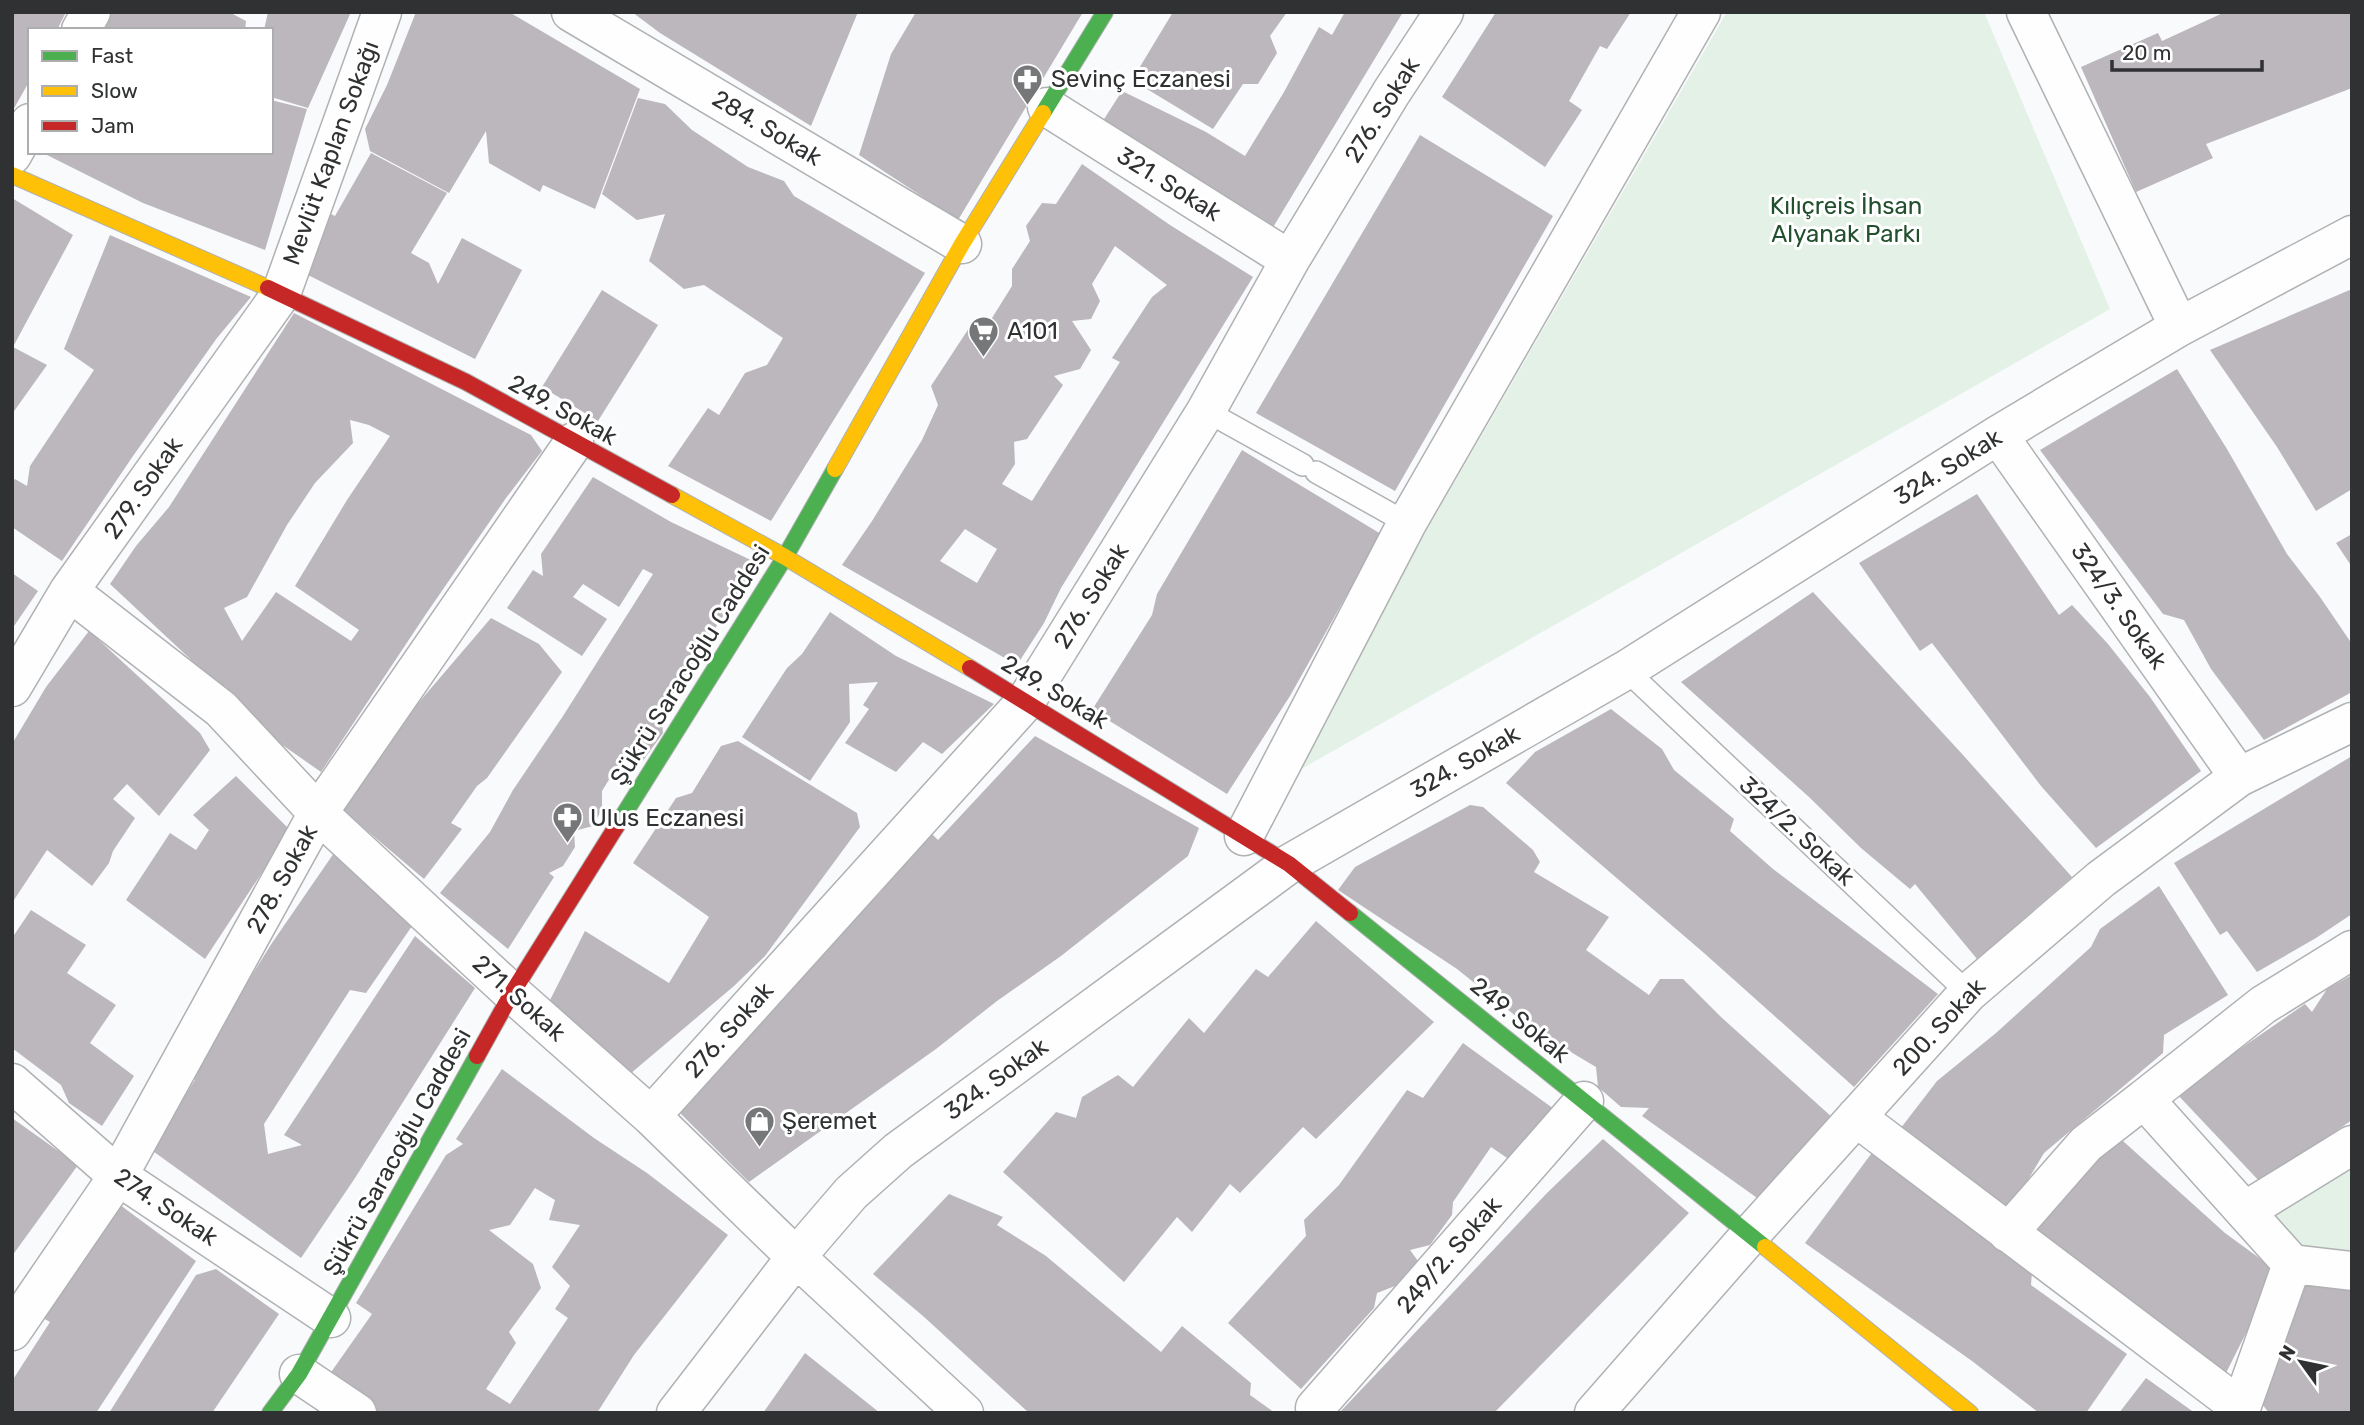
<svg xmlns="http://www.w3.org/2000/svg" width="2364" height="1425" viewBox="0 0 2364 1425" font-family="Rubik,sans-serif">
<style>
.green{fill:#e3f1e7}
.building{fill:#bbb7bc;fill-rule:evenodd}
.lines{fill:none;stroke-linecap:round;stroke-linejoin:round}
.lane-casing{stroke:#afb1b3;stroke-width:24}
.street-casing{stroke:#afb1b3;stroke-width:41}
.fast-casing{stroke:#afb1b3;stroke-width:18}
.slow-casing{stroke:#afb1b3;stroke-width:18}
.jam-casing{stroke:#afb1b3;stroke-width:18}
.lane{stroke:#fefeff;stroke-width:21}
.street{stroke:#fefeff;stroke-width:38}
.fast{stroke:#4caf50;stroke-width:16}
.slow{stroke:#ffc107;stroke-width:16}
.jam{stroke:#c62828;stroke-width:16}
.labels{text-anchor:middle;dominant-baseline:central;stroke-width:6;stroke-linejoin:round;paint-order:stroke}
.poi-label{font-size:24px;fill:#2f3132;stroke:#fff;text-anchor:start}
.street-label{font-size:24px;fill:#2f3132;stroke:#fff}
.park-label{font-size:24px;fill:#22502e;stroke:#fff}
</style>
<rect width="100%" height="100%" fill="#f8fafc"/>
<!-- green -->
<path class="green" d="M1727,12H1984L2110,309L1282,780Z
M2352,1156V1253L2299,1248L2260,1213Z"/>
<!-- building -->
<path class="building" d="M12,12H66L57,30H30V80L12,112Z
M102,12H229L246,21L245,30H92Z
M268,12H351L308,108L271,97V30H264Z
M416,12H509L640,89L595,209L543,185L540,192L489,163L486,131L449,193L370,151L365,129L387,85Z
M632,12H858L811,126L660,33Z
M916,12H1083L958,220L859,155L891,54Z
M1173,12H1287L1270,36L1277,53L1258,84H1243L1213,129L1132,80Z
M1345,12H1403L1272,229L1099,127L1122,91L1206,132L1245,156L1284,92L1319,27L1332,35Z
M1496,12H1631L1607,49L1600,46L1569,101L1582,110L1545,167L1442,97Z
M2225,12H2352V88L2206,144L2213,158L2136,192L2081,67L2158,33L2162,41Z
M638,98L665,104L692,130L748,167L784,181L794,196L925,273L771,521L668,466L708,408L719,415L745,373L767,365L783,338L704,285L684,289L649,261L665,214L637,220L602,194Z
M271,100L307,109L265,250L143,203L41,152H271Z
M1420,135L1553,216L1395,491L1256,413Z
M371,153L447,193L411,253L429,263L438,284L462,238L522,270L475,359L306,274L329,213L335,216Z
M1082,164L1170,225L1253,277L1061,588L1044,623L1017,665L842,565L872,521L922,440L938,405L931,386L971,325L987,326L1012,286V269L1030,241L1026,226L1042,203L1056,204ZM1115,246L1167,285L1152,297L1112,358L1120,362L1032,501L1002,484L1015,464L1014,442L1027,439L1063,385L1054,376L1080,369L1091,350L1072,321L1091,319L1100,301L1092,284ZM965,529L997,549L977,583L940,561Z
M12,198L73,235L13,347L47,365L12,414Z
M110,235L251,297L217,338L133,456L62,561L12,527V483L15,479L27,486L30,466L94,370L64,349Z
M2352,289V489L2316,511L2277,447L2210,350Z
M602,290L658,325L598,421L542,387Z
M294,313L531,435L542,451L506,498L426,614L321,772L281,744L110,584L136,546L169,507ZM350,420L369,425L390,436L347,500L295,586L359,630L351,641L276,592L242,641L224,608L247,597L287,525L315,483L353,443Z
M2177,369L2227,449L2287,554L2320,597L2352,644V692L2264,740L2211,669L2184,620L2163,614L2040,450Z
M1242,450L1381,534L1290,696L1227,794L1092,710L1152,615L1157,594Z
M593,477L671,522L757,563L661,713L663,733L642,762L626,752L602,791V809L593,826L574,831L575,847L563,866L549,873L554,877L508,949L440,893L490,832L513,790L563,716L653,574L643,569L619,607L583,584L573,597L607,619L582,656L507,608L533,570L543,576L541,554Z
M1977,494L2059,615L2072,605L2108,644L2150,697L2201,771L2096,848L2041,786L1932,643L1920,651L1859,563Z
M2352,534V567L2336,543Z
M12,573L38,591L12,629Z
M1813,592L1963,755L2072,877L1977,959L1915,884L1910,889L1861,848L1809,797L1681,682Z
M830,612L896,656L994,704L942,754L923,742L896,772L845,743L869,709L863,705L878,682L849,684L850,722L810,781L742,737L787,668L802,654Z
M491,618L539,644L562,672L487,778L477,786L451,823L462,829L424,879L339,807L397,728Z
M89,631L200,733L210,750L159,816L127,784L113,799L135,818L113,851L109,863L92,886L47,850L12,903V744L46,687Z
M1611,709L1662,749L1674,770L1734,819L1730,831L1773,869L1938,994L1854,1087L1704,953L1506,783L1535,752Z
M1035,736L1199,828L1188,856L1061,956L997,1001L936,1049L749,1182L676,1109L829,944L880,893L930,832L938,840Z
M738,741L857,813L860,827L765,956L734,986L630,1074L549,1002L585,931L669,983L709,917L633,863L676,798L692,793L721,746Z
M2352,756V914L2316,938L2257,972L2227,931L2220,935L2174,863Z
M236,776L290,830L205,959L126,900L170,833L196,850L209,830L193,815Z
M1470,805L1483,807L1533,850L1540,862L1534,872L1609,917L1586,950L1649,995L1660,979H1683L1721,1017L1833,1118L1760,1200L1642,1116L1649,1108L1621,1107L1598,1087L1596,1067L1532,1029L1457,969L1338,890L1355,867Z
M334,853L412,926L366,993L350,990L264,1124L268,1154L302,1145L284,1135L415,936L475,988L355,1178L301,1258L150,1149L195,1080L189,1075L272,943Z
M2159,886L2228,995L2164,1035L2163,1053L2044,1153L2006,1217L1897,1133L1937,1081L1996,1033L2091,947L2100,929Z
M31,910L86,945L67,973L116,1005L90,1043L134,1076L102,1126L69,1103L61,1085L12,1048V938Z
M1316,921L1434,1022L1316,1139L1303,1127L1240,1193L1230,1184L1192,1232L1177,1217L1124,1282L1003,1172L1056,1112L1076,1118L1082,1097L1118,1075L1133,1087L1189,1018L1204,1033L1256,969L1268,977Z
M2352,975V1120L2261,1183L2176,1093L2305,1004L2312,1012L2327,989Z
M1463,1043L1554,1109L1513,1162L1491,1147L1453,1202L1452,1215L1430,1245L1410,1250L1418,1261L1408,1281L1377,1293L1374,1308L1301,1389L1228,1323L1306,1236L1304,1220L1339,1185L1407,1090L1423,1098Z
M502,1069L594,1138L647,1173L728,1235L634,1355L597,1413H371L322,1385L372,1314L356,1303L446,1155L463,1144L456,1139ZM535,1188L555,1200L549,1220L580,1225L552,1267L570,1286L555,1309L568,1318L510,1404L486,1389L516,1343L509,1332L541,1288L533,1264L489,1230L510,1225Z
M12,1118L78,1165L12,1256Z
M2113,1132L2225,1233L2277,1271L2224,1377L2151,1325L2032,1225Z
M1603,1139L1689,1213L1636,1268L1494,1413L1341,1411L1547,1193Z
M1874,1150L2032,1272L2031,1285L2127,1354L2086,1413H2039L1972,1361L1805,1243Z
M949,1194L1003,1217L997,1225L1046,1256L1161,1352L1182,1326L1251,1383L1250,1395L1275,1413H1029L923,1316L873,1274Z
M116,1202L196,1261L96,1413H12V1381L50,1322L43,1318Z
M216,1269L279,1314L212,1413H109L196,1275Z
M2300,1279L2352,1289V1413H2269L2259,1400Z
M805,1353L880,1413H763Z
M2146,1378L2195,1413H2119Z"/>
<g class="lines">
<defs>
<path id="lane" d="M1206,411L1303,465
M1316,472L1407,523
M1626,670L1968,993"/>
<path id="street" d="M571,12L962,244
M2026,12L2179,327
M81,30L91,12
M1047,107L1290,260
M12,155L30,123
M1998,435L2239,777
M69,591L221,709L318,813L512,993L651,1116L796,1257L964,1413
M12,687L69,591L281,294L382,12
M1244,836L1407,523L1701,12
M2352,950L2263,1005L2144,1099L2292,1264L2352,1271
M12,1083L118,1176L331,1318
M651,1116L1026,701L1206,411L1290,260L1391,93L1444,12
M1856,1117L2241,1408L2292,1264
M2245,1211L2352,1145
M2008,1233L2086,1144L2144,1099
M12,1331L118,1176L318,813L574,442
M299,1374L357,1413
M1315,1408L1584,1101
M676,1413L796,1257L851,1193L898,1151L1289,864L1626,670L1998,435L2179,327L2352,235
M1594,1413L1750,1235L1968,993L2101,879L2239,777L2352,722"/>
<path id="fast" d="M1043,113L1105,12
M616,827L785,557L835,469
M1350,913L1765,1247
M270,1413L299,1374L477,1056"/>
<path id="slow" d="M12,175L268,288
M835,469L962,244L1043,113
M672,495L785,557L970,668
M1765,1247L1970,1413"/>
<path id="jam" d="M268,288L466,382L672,495
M970,668L1289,864L1350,913
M477,1056L512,993L616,827"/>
</defs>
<!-- lane casing -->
<use href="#lane" class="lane-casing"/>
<!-- street casing -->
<use href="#street" class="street-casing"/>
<!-- fast casing -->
<use href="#fast" class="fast-casing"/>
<!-- slow casing -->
<use href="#slow" class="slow-casing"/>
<!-- jam casing -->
<use href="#jam" class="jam-casing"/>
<!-- lane -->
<use href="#lane" class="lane"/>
<!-- street -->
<use href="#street" class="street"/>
<!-- fast -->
<use href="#fast" class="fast"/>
<!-- slow -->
<use href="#slow" class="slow"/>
<!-- jam -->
<use href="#jam" class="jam"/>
</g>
<!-- icons -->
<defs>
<symbol id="pharmacy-pin" viewBox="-11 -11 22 30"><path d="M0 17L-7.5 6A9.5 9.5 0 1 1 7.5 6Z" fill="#757779" stroke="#fff"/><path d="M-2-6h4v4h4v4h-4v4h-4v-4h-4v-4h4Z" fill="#fff"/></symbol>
<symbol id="supermarket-pin" viewBox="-11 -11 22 30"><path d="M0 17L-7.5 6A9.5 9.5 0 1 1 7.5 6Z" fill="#757779" stroke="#fff"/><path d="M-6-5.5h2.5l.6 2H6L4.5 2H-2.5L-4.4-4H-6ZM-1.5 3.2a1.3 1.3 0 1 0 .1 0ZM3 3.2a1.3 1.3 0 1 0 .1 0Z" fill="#fff"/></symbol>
<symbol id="shop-pin" viewBox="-11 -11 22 30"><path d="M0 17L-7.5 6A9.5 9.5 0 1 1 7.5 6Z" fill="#757779" stroke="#fff"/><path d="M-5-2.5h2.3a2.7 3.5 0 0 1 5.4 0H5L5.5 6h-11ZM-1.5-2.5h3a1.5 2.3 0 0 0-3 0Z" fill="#fff"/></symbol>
</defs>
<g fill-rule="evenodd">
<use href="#pharmacy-pin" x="1010" y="62" width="35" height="47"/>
<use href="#supermarket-pin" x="966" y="314" width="35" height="47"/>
<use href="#pharmacy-pin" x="550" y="800" width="35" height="47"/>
<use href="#shop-pin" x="742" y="1104" width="35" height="47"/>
</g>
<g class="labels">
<!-- poi labels -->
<g class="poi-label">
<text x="1051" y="79">Sevinç Eczanesi</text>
<text x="1007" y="331">A101</text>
<text x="590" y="818">Ulus Eczanesi</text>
<text x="782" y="1121">Şeremet</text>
</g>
<!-- street labels -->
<g class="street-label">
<text transform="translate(1382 110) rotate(-58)">276. Sokak</text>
<text transform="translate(767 128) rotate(31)">284. Sokak</text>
<text transform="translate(331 153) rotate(-70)">Mevlüt Kaplan Sokağı</text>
<text transform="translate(1169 184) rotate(32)">321. Sokak</text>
<text transform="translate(563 410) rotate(29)">249. Sokak</text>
<text transform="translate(1948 467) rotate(-32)">324. Sokak</text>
<text transform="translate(143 488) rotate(-55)">279. Sokak</text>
<text transform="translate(1091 596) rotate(-58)">276. Sokak</text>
<text transform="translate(2119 606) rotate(55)">324/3. Sokak</text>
<text transform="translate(690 665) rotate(-58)">Şükrü Saracoğlu Caddesi</text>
<text transform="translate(1055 692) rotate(31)">249. Sokak</text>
<text transform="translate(1465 762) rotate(-30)">324. Sokak</text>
<text transform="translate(1797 831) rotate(43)">324/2. Sokak</text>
<text transform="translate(282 879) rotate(-61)">278. Sokak</text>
<text transform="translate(519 998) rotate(42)">271. Sokak</text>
<text transform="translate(1520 1020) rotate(39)">249. Sokak</text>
<text transform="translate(1939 1027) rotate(-47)">200. Sokak</text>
<text transform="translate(729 1030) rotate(-48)">276. Sokak</text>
<text transform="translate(996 1079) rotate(-36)">324. Sokak</text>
<text transform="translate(397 1152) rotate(-61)">Şükrü Saracoğlu Caddesi</text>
<text transform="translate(166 1207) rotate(34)">274. Sokak</text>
<text transform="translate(1449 1255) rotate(-49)">249/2. Sokak</text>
</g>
<!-- park labels -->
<g class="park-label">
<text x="1846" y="206">Kılıçreis İhsan<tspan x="1846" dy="28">Alyanak Parkı</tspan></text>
</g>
</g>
<!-- border -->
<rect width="2364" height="1425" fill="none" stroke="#2f3132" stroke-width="28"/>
<!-- legend -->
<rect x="28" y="28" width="245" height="126" fill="#ffffff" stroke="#acadad" stroke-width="2"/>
<rect x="42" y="51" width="35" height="10" fill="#4caf50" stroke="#acadad" stroke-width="2"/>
<text x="91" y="63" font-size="21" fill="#2f3132">Fast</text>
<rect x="42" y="86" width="35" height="10" fill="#ffc107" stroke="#acadad" stroke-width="2"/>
<text x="91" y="98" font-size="21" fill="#2f3132">Slow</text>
<rect x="42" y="121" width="35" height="10" fill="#c62828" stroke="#acadad" stroke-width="2"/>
<text x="91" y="133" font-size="21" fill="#2f3132">Jam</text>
<!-- north arrow -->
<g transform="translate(2301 1362) rotate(303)" stroke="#ffffff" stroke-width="5" paint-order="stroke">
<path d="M0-5L12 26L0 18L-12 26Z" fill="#2f3132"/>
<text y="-10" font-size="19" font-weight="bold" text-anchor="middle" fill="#2f3132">N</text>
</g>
<!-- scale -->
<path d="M2112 60v10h150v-10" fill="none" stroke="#2f3132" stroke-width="3.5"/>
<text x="2122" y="60" font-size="21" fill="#2f3132" stroke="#ffffff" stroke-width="5" paint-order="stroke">20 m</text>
</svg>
